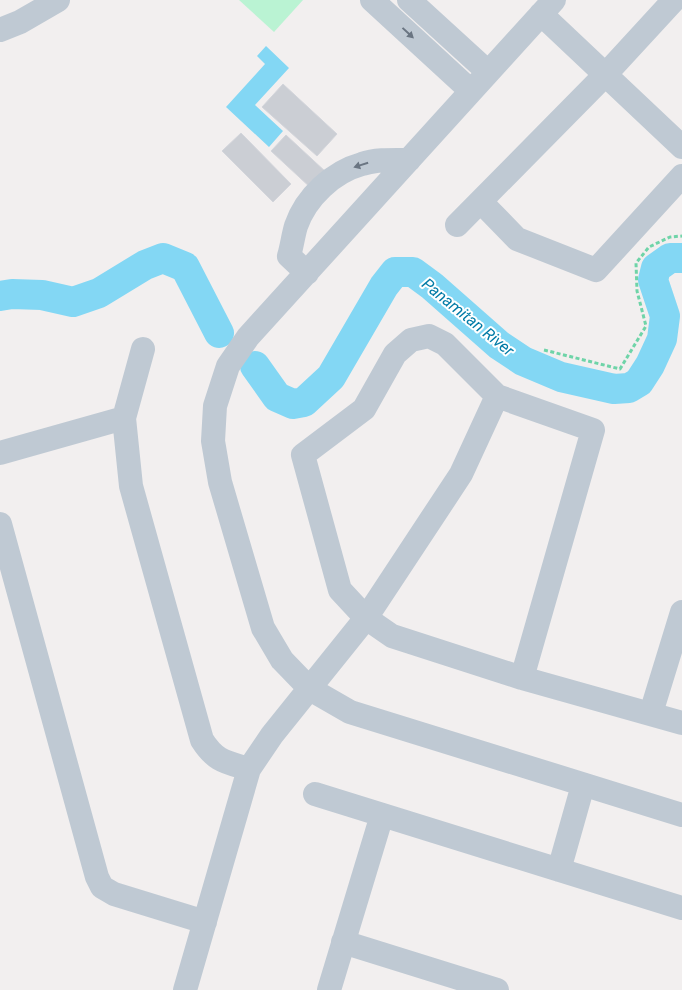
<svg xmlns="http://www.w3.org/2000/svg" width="682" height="990" viewBox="0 0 682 990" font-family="Roboto,sans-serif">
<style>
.green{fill:#baf3d3}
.water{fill:#83d7f4}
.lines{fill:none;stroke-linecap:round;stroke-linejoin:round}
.river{stroke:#83d7f4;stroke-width:30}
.building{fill:#cbced4;stroke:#d3d5db}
.path{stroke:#6fd4a8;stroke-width:3;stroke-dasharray:4 2.5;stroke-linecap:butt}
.minor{stroke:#bfc9d3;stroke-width:24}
.oneway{fill:#6a7582}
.labels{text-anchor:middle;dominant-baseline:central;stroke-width:4;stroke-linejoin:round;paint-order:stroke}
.water-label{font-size:16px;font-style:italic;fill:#027ba6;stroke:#fff}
</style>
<rect width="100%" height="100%" fill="#f2efef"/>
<!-- green -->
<path class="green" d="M239,0H303L274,32Z"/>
<!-- water -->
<path class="water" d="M266,46L289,68L255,105L283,131L269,147L226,107L265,64L257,56Z"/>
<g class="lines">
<!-- river -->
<path class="river" d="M0,296L12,294L42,295L73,302L99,293L145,265L163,258L185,267L219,333
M255,366L277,397L293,404L304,402L331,377L384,286L395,272H413L432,286L499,345L523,361L561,377L614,389L629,388L639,382L650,365L662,339L665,316L653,280L656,268L670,258H682"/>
</g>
<!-- building -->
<path class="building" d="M283,84L337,134L317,156L262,107Z
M241,133L291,184L273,202L222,151Z
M286,135L327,173L312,189L271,151Z"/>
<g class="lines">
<!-- path -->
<path class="path" d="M544,350L620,369L646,326L637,291L636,263L649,247L670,237L682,236"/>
<!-- minor -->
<path class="minor" d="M372,0L471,91
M409,0L488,72
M554,0L248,337L228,366L215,406L213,441L220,482L263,628L282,660L310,689L350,712L682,815
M541,14L682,147
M0,30L20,22L58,0
M481,202L517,239L596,270L682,176
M457,225L605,75L674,0
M307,273L289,256C292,246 293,236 296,226C306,197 333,172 362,164C377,159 393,160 409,160
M143,349L124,418L131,486L202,740C216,762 226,762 249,769
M0,453L124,418
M0,524L97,877L102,887L114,894L205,922
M522,678L593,430L497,396L445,344L429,336L411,340L395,354L364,409L303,455L340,590L366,618L392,636L522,678L682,723
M651,713L682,612
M315,794L682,908
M559,870L583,785
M343,942L497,990
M185,990L249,769L272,735L366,618L461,474L497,396
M329,990L382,815"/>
</g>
<!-- one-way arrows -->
<defs><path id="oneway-solid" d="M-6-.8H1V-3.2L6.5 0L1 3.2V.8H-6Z" transform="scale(1.25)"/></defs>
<g class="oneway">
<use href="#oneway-solid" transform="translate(408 33) rotate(43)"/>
<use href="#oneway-solid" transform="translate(361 165) rotate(162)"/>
</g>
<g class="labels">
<!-- water labels -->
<g class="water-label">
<text transform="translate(468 317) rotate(39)">Panamitan River</text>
</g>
</g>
</svg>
